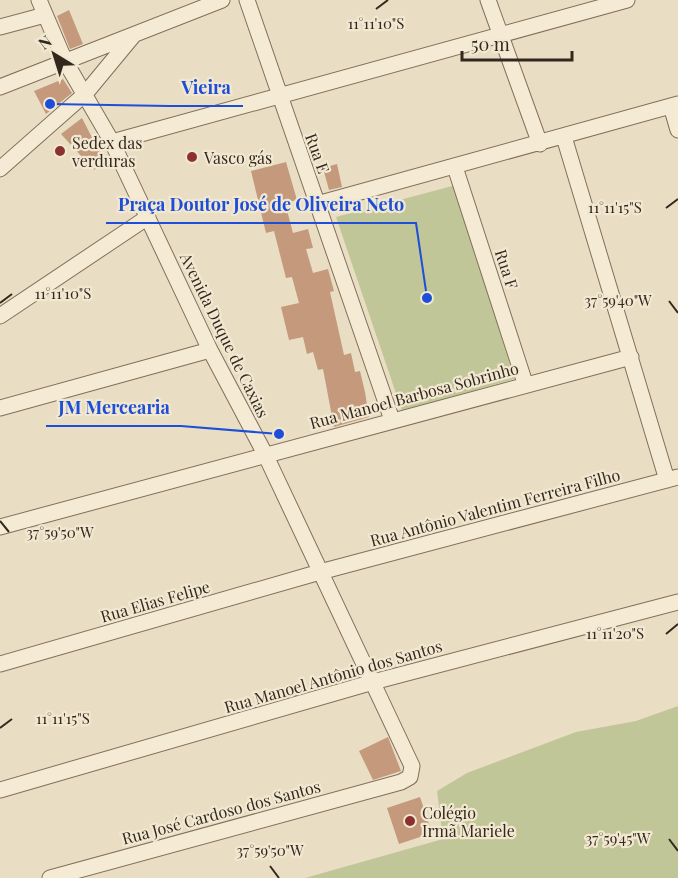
<svg xmlns="http://www.w3.org/2000/svg" width="678" height="878" viewBox="0 0 678 878" font-family="'Playfair Display',serif">
<style>
.green{fill:#c1c698}
.building{fill:#c4997c}
.lines{fill:none;stroke-linecap:round;stroke-linejoin:round}
.street-casing{stroke:#826f5b;stroke-width:17}
.street{stroke:#f5ebd5;stroke-width:15}
.ticks{fill:none;stroke:#33281e;stroke-width:2}
.poi-dot{fill:#8b3132;stroke:#f2e8d1;stroke-width:2}
.labels{text-anchor:middle;dominant-baseline:central;stroke-width:4.5;stroke-linejoin:round;paint-order:stroke}
.poi-label{font-size:16px;fill:#33281e;stroke:#f2e8d1;text-anchor:start}
.street-label{font-size:16px;fill:#33281e;stroke:#f2e8d1}
.ticks-label{font-size:15px;text-anchor:middle;fill:#33281e;stroke:#f2e8d1;stroke-width:4.5;stroke-linejoin:round;paint-order:stroke}
.leader{fill:none;stroke:#1d4ed8;stroke-width:2}
.callout-dot{fill:#1d4ed8;stroke:#f2e8d1;stroke-width:2}
.callout-label{font-size:18px;text-anchor:middle;font-weight:bold;fill:#1d4ed8;stroke:#f2e8d1;stroke-width:4.5;stroke-linejoin:round;paint-order:stroke}
</style>
<rect width="100%" height="100%" fill="#e9dec3"/>
<!-- green -->
<path class="green" d="M456,185L514,379L402,411L336,217Z
M678,706V878H305L443,839L437,791L467,773L576,732L636,721Z"/>
<!-- building -->
<path class="building" d="M69,10L83,44L70,49L57,16Z
M63,79L72,93L46,114L34,91Z
M82,118L104,161L94,170L61,134Z
M286,162L297,200L285,203L293,233L308,229L313,248L306,249L313,273L328,269L334,291L330,292L344,355L351,353L355,372L360,371L365,392L369,417L334,427L323,369L318,370L313,352L307,354L303,337L289,340L281,307L299,303L292,277L286,278L274,231L266,233L251,171Z
M337,164L342,187L329,190L323,168Z
M388,737L401,771L373,780L359,751Z
M420,797L432,833L399,844L387,808Z"/>
<g class="lines">
<defs>
<path id="street" d="M39,0L65,61L112,142L210,350L265,454L412,766L410,777L401,782L50,878
M247,0L392,420
M488,0L540,144
M0,27L45,15
M0,87L222,0
M671,106L678,130
M564,137L667,480
M112,142L627,0
M455,167L525,383
M0,169L85,94L133,36
M317,204L678,104
M0,316L148,217
M0,408L210,350
M0,527L631,357
M0,664L320,572L678,477
M0,790L373,682L678,602"/>
</defs>
<!-- street casing -->
<use href="#street" class="street-casing"/>
<!-- street -->
<use href="#street" class="street"/>
</g>
<!-- ticks -->
<path class="ticks" d="M376,9L388,0M666,208L678,199M669,301L678,313M0,303L12,294M0,521L9,532M666,634L678,624M0,728L12,719M669,839L678,851M270,866L279,878"/>
<!-- markers -->
<g class="poi-dot">
<circle cx="60" cy="151" r="6"/>
<circle cx="192" cy="157" r="6"/>
<circle cx="410" cy="821" r="6"/>
</g>
<g class="labels">
<!-- poi labels -->
<g class="poi-label">
<text x="72" y="142">Sedex das<tspan x="72" dy="18">verduras</tspan></text>
<text x="204" y="157">Vasco gás</text>
<text x="422" y="812">Colégio<tspan x="422" dy="18">Irmã Mariele</tspan></text>
</g>
<!-- street labels -->
<g class="street-label">
<text transform="translate(318 153) rotate(70)">Rua E</text>
<text transform="translate(507 269) rotate(72)">Rua F</text>
<text transform="translate(225 335) rotate(64)">Avenida Duque de Caxias</text>
<text transform="translate(414 395) rotate(-15)">Rua Manoel Barbosa Sobrinho</text>
<text transform="translate(495 507) rotate(-15)">Rua Antônio Valentim Ferreira Filho</text>
<text transform="translate(155 601) rotate(-16)">Rua Elias Felipe</text>
<text transform="translate(333 676) rotate(-16)">Rua Manoel Antônio dos Santos</text>
<text transform="translate(221 812) rotate(-15)">Rua José Cardoso dos Santos</text>
</g>
</g>
<g class="ticks-label">
<text x="376" y="29">11°11'10"S</text>
<text x="615" y="213">11°11'15"S</text>
<text x="63" y="299">11°11'10"S</text>
<text x="618" y="306">37°59'40"W</text>
<text x="60" y="538">37°59'50"W</text>
<text x="615" y="639">11°11'20"S</text>
<text x="63" y="724">11°11'15"S</text>
<text x="618" y="844">37°59'45"W</text>
<text x="270" y="856">37°59'50"W</text>
</g>
<!-- callouts -->
<path class="leader" d="M50 104L169 106H243M427 298L416 223H106M279 434L181 426H46"/>
<g class="callout-dot">
<circle cx="50" cy="104" r="6"/>
<circle cx="427" cy="298" r="6"/>
<circle cx="279" cy="434" r="6"/>
</g>
<g class="callout-label">
<text x="206" y="94">Vieira</text>
<text x="261" y="211">Praça Doutor José de Oliveira Neto</text>
<text x="114" y="414">JM Mercearia</text>
</g>
<!-- north arrow -->
<g transform="translate(54 54) rotate(322)" stroke="#f2e8d1" stroke-width="4.5" paint-order="stroke">
<path d="M0-4.5L10 22L0 15L-10 22Z" fill="#33281e"/>
<text y="-9" font-size="16" font-weight="bold" text-anchor="middle" fill="#33281e">N</text>
</g>
<!-- scale -->
<path d="M462 51v9h110v-9" fill="none" stroke="#33281e" stroke-width="3"/>
<text x="471" y="51" font-size="18" fill="#33281e" stroke="#f2e8d1" stroke-width="4.5" paint-order="stroke">50 m</text>
</svg>
